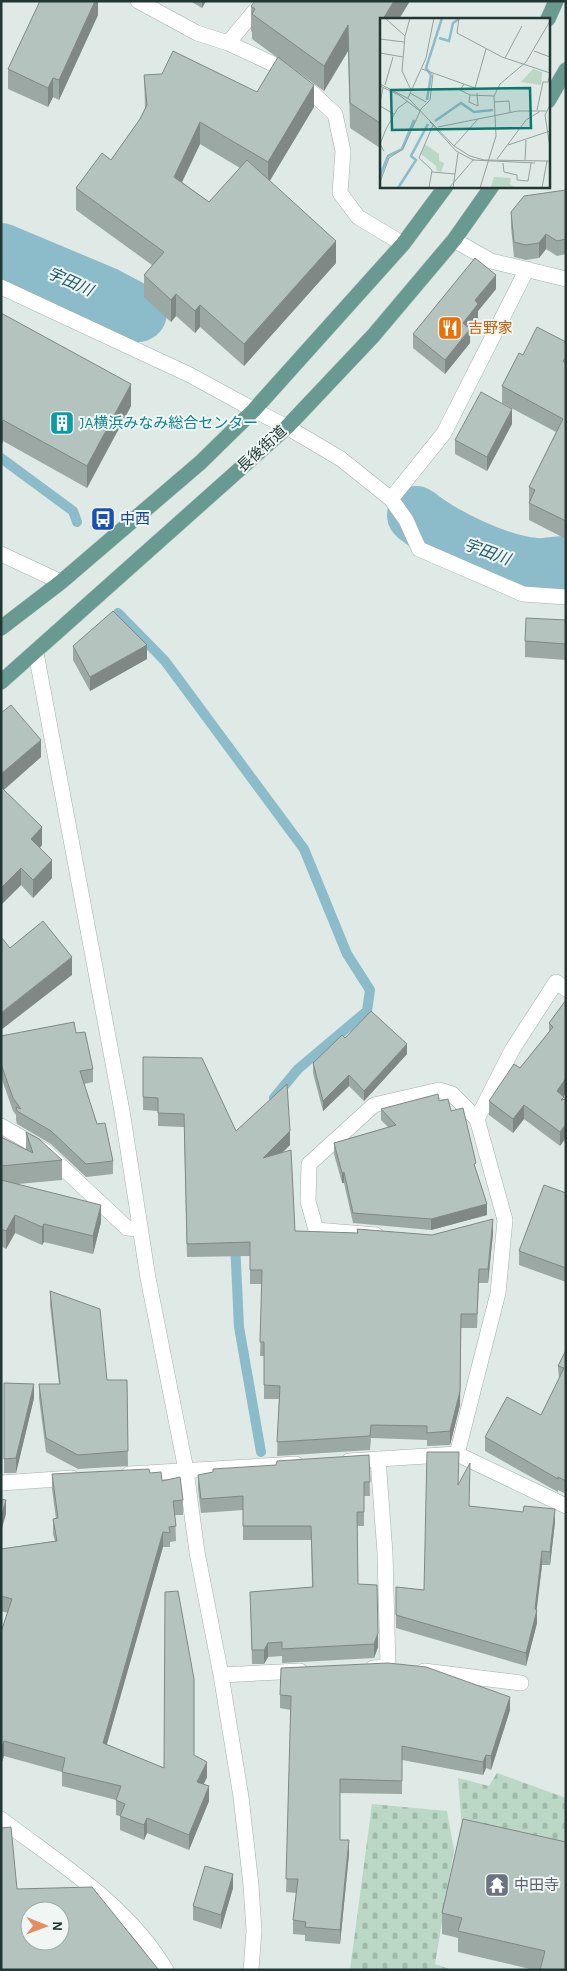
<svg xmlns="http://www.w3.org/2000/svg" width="567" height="1971" viewBox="0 0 567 1971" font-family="'Alegreya Sans','Noto Sans JP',sans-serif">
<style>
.cemetery{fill:url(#cemetery-stones)}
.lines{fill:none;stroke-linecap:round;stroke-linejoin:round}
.stream{stroke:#8cbbc9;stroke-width:10}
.river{stroke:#8cbbc9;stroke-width:58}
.minor-casing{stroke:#a3b0ac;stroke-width:16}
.tertiary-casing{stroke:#a3b0ac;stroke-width:16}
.primary-casing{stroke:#bdc3c2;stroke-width:16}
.minor{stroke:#fff;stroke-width:15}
.tertiary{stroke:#fff;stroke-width:15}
.primary{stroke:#689a91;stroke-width:15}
.wall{fill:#9ca8a3;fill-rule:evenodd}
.shaded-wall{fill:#7f8885}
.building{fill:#b5c3be;stroke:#7f8885;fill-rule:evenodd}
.labels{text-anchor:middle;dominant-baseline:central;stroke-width:4;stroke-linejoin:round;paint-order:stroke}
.food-label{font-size:15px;fill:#c56008;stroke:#eff6f3;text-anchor:start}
.culture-label{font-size:15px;fill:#0d838f;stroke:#eff6f3;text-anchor:start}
.street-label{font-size:15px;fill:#223733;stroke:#eff6f3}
.transit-label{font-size:15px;fill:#164399;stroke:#eff6f3;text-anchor:start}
.worship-label{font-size:15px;fill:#5b616d;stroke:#eff6f3;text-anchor:start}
.water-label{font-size:16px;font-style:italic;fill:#225a6d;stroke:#eff6f3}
.inset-river{fill:none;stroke:#8cbbc9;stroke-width:2.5}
.inset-road{fill:none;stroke:#93a29e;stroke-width:1}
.view{fill:#0f766e;fill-opacity:0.15;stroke:#0f766e;stroke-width:2.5}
.inset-edge{fill:none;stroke:#223733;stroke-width:2.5}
</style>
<defs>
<pattern id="cemetery-stones" width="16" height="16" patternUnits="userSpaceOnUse" patternTransform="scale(1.25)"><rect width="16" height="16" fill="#bad8c5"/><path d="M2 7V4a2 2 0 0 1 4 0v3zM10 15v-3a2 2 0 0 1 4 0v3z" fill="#a0baaa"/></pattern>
</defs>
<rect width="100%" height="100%" fill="#dfe9e5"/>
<!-- cemetery -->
<path class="cemetery" d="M497,1773L566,1798V1853L462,1829L458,1778L489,1786Z
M372,1804L447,1811L454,1850L435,1964L452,1970H350Z"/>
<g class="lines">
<!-- stream -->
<path class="stream" d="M1,458L73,511L77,522
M118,613L165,661L304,849L347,954L370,990L367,1011L298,1069L274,1098
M235,1242L239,1327L261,1452"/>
<!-- river -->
<path class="river" d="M1,252L106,296L138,313
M416,515C443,537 499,564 535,567C545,568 556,565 566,565"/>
<defs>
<path id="minor" d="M138,1L197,33L228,43L271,63L307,88L335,114L343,151L340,193L358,217L403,244
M228,43L263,1
M454,240L491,261L566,279
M254,410L287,427L341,459L391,499L406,520L419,549L523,594L566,597
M391,499L444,433L527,269
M1,554L61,582
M36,653L122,1111L148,1278L186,1470L197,1552L221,1675L241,1797L251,1885L254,1931L251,1970
M1,1126L45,1151L127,1228L140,1229
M376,1235L316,1230L308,1201L309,1164L374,1105L439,1090L452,1094L477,1119
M457,1454L498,1293L505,1220L477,1119L512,1050L556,982L566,989
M349,1461L457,1454L566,1506
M129,1474L296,1464
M1,1483L72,1478
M373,1668L388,1667L385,1553L378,1459
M424,1671L521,1683
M221,1675L300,1671
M1,1819C60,1864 128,1905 166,1970"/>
<path id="tertiary" d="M1,287L190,375L254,410"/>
<path id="primary" d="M548,19L556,1
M548,101L566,70
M1,628L61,582L201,462L254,410L403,244L446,186
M1,682L287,427L373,336L454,240L492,186"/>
</defs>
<!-- minor casing -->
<use href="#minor" class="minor-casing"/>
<!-- tertiary casing -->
<use href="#tertiary" class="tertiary-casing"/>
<!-- primary casing -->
<use href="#primary" class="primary-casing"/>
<!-- minor -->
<use href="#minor" class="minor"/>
<!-- tertiary -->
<use href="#tertiary" class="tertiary"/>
<!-- primary -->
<use href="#primary" class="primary"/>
</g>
<!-- wall -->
<path class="wall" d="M98,1V15L59,100L53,97L48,107L8,89V69Z
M190,1H206L202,8Z
M255,1H410L399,19H381V147L380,148L350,128L348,51L324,91L286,63L314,107L269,181L336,263L244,366L200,327L195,333L176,316L171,322L144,297V275L152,265L76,210V188L111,160L140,119L145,108L144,75L257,92L278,58L252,39V32L251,31V6ZM200,144L240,168L209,202L182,182Z
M566,190V254L557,256L546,249L539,258L526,260L514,257L511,227V212Z
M496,289L478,311V318L470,329V343L445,374L413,348V334Z
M1,313L131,406L87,488L3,441L1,445Z
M566,342V539L529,520V487L556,432L502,403V386L523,355Z
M512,424L487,471L455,454V440Z
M566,620V660L525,657V641Z
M73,646L147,659L90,691L73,660Z
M1,713L41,757L4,790L42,845L40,848L52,878L33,898L21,885L1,905Z
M566,1000V1093L563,1096L560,1146L524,1119L513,1133L489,1115V1101L520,1068L549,1032V1023Z
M76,1033L93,1069V1082L84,1084L97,1124L113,1161V1174L86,1177L51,1144L17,1124L16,1120V1115L13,1111L1,1077V1036Z
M345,1038L407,1054L364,1101L349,1086L323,1111L313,1073V1063Z
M143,1057L236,1131L290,1145L282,1153L295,1231L357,1233V1229L432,1235L493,1233L488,1283H479L477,1328H461L460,1405L450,1445L427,1446V1440L371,1438L370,1450L277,1456L279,1399H264V1356H260L262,1284H250V1256L187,1257L184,1127L158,1126V1111L143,1110Z
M439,1101L451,1111L476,1171L487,1215L431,1230L353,1223L344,1183H342L334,1154V1143L388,1127L381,1120V1109Z
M26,1132L62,1160V1180L18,1184L101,1222L93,1254L44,1242L42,1245L15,1233L6,1249L1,1246V1137L26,1150Z
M566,1193V1282L519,1265V1251Z
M50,1291L107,1380H127L128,1466L78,1469L46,1452L39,1398V1384H59L50,1305Z
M566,1350V1494L558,1490V1492L485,1451V1437L541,1415L559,1379L558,1366Z
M4,1383L34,1398L16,1473H4Z
M369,1455L370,1496H364V1526H357L358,1584L378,1647L374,1658L282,1663V1656L268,1657L264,1664H252L250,1592L312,1587L311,1540H243V1510L201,1513L198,1489V1475Z
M150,1473L162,1481L183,1500V1515H175L176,1541L170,1542V1547H163L106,1744L164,1768L194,1755L207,1777L204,1784L209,1801L189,1850L147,1833L144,1840L120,1830V1816L116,1815V1800L62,1786V1772L4,1756L1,1764V1632L8,1613L1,1611V1549L55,1541L53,1534V1519H56L52,1489V1474Z
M458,1485L470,1506L555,1522L550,1565H542L536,1610L537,1623L526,1666L396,1628V1587L424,1590Z
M280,1695L510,1710L491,1770L486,1768L483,1775L402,1760V1794L340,1793V1840L349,1854L340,1944L305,1941V1935L293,1934V1920L296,1893L286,1892L291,1710L280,1708Z
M463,1819L566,1970H534L458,1952V1938L442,1934V1913Z
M233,1888L221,1929L193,1920V1906Z"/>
<!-- shaded-wall -->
<path class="shaded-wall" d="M95,1H98V15L59,100V80Z
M202,1H206L202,8Z
M394,1H410L399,19H383Z
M348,25V51L324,91V66Z
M53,78V97L48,107V88Z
M314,85V107L268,184V162Z
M381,121V147L380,148V123Z
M200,122V144L174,199V177Z
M546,234V249L539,258V243Z
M336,241V263L244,366V344Z
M496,275V289L478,311V318L463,337V323L475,300Z
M176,294V316L171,322V300Z
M200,305V327L195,333V311Z
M470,329V343L445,374V360Z
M131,384V406L87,488V466Z
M512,409V424L487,471V457Z
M3,420V441L1,445V424Z
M147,645V659L90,691V677Z
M41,740V757L1,792V774Z
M42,827V845L31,857V839Z
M52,860V878L33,898V880Z
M21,868V885L1,905V888Z
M72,957V975L1,1030V1013Z
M407,1044V1054L364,1101V1091Z
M349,1075V1086L323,1111V1101Z
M566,1078V1093L557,1105V1091Z
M524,1105V1119L513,1133V1119Z
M566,1124V1138L560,1146V1132Z
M290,1131V1145L263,1171V1158Z
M344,1172V1183H342V1173Z
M487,1204V1215L431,1230V1219Z
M101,1205V1222L93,1254V1236Z
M15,1215V1233L6,1249V1231Z
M493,1219V1233L488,1283V1269Z
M44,1224V1242L42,1245V1227Z
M461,1314L460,1405L450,1445V1431Z
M34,1384V1398L16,1473V1458Z
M6,1500V1514L1,1532V1517Z
M555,1509V1522L550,1565V1552Z
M163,1532V1547L103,1758V1743Z
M542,1551V1565L536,1616L537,1610V1623L526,1666V1653L535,1609Z
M378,1633V1647L374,1658V1644Z
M268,1643V1657L264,1664V1650Z
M510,1697V1710L491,1770V1756Z
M4,1741V1756L1,1764V1750Z
M486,1755V1768L483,1775V1762Z
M207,1762V1777L197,1797V1782Z
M209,1786V1801L189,1850V1835Z
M147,1818V1833L144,1840V1825Z
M349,1840V1854L340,1944V1930Z
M233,1874V1888L221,1929V1915Z"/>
<!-- building -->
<path class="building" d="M40,1H95L59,80L53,78L48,88L8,69Z
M255,1H394L383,19H381V121L380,123L350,103L348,25L324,66L252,14L255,9L251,6Z
M173,51L257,92L278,57L314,85L268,162L200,122L174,177L209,202L247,160L336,241L244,344L200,305L195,311L176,294L171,300L144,275L164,252L76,188L102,153L111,160L140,119L147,105L144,75L162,74Z
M566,190V239L557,241L546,234L539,243L526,245L514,242L511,212L524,196Z
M475,258L496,275L475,300L478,304L463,323L470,329L445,360L413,334Z
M1,313L131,384L87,466L3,420L1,424Z
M537,327L566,342V357L563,361L566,363V521L529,503L535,490L529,487L563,419L502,386L519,353L523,355Z
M481,392L512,409L487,457L455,440Z
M113,611L147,645L90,677L73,646Z
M526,618L566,620V644L525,641Z
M11,705L41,740L1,774V713Z
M1,787L42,827L31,839L52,860L33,880L21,868L1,888Z
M43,921L72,957L1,1013V937L10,948Z
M566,1000V1078L557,1091L564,1097L561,1100L566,1099V1124L560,1132L524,1105L513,1119L489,1101L514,1064L520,1068L553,1027L549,1023Z
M371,1011L407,1044L364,1091L349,1075L323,1101L313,1063L342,1035L345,1038Z
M74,1022L76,1033L85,1032L93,1069L80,1071L97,1124L105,1123L113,1161L86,1164L51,1131L17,1111L16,1107L21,1109L13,1098L1,1064V1036Z
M143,1057L202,1058L236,1131L287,1084L290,1131L263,1158L291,1150L295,1231L358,1233L357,1229L432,1235L493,1219L488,1269H479L477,1314H461L460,1391L450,1431L427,1433V1426L371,1425L370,1436L277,1442L280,1386L264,1385V1342H260L262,1270H250V1242L187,1244L184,1114L158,1113V1098L143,1097Z
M438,1094L439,1101L448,1099L451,1111L463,1108L476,1163L474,1164L487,1204L431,1219L353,1213L344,1172L342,1173L334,1143L396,1125L381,1109Z
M26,1132L39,1139L62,1160L1,1166V1137L33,1153Z
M1,1180L101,1205L93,1236L44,1224L42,1227L15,1215L6,1231L1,1229Z
M544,1185L566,1193V1268L519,1251Z
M50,1291L100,1309L107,1380H127L128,1451L78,1455L46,1438L39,1384H60Z
M566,1350V1481L558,1477V1479L485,1437L507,1397L541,1415L564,1368L558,1366Z
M4,1383L34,1384L16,1458L4,1459Z
M427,1452H459L458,1485L470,1463L469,1506L523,1512L524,1506L555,1509L550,1552L542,1551L535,1609L537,1610L526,1653L396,1615V1587L424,1590Z
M369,1455L370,1482H364V1512H357L358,1584L377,1585L378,1633L374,1644L282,1649V1642L268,1643L264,1650H252L250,1592L313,1587L311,1526H243V1496L201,1499L198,1475L213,1472V1469L276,1465L277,1461Z
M149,1469L150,1473L161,1472L162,1481L180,1477L183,1500L173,1501L176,1526L169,1527L170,1533L163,1532L103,1743L164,1768L165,1592L178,1591L194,1679V1755L207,1762L197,1782L209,1786L189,1835L147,1818L144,1825L120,1816L125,1804L116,1800L121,1786L62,1772L65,1758L4,1741L1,1750V1632L12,1599L1,1596V1549L57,1541L53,1519L58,1518L52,1474Z
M1,1499L6,1500L1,1517Z
M388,1663L426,1667L510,1697L491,1756L486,1755L483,1762L402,1746V1781L340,1779V1840H349L340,1930L305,1927L306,1922L293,1920L298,1879H286L291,1696L280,1695L281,1668Z
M463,1819L566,1842V1970H540L545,1951L458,1931L462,1918L442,1913Z
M11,1827L17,1889L92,1887L158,1969L157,1970H1V1828ZM30,1911H60V1941H30Z
M205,1866L233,1874L221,1915L193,1906Z"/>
<!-- icons -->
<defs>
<symbol id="restaurant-square" viewBox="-11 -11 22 22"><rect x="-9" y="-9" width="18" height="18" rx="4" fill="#e8710a" stroke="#eff6f3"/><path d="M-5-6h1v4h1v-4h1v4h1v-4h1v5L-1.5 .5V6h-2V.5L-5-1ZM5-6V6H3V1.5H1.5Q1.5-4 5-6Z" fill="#fff"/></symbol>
<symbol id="building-square" viewBox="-11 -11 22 22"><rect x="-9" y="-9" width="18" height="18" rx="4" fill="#0f9aa8" stroke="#eff6f3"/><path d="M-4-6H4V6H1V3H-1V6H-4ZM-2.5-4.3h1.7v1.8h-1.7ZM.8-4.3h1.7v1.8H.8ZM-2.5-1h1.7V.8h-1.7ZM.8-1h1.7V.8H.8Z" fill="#fff"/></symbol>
<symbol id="bus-square" viewBox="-11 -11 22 22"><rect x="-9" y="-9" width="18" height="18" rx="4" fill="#1a4fb4" stroke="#eff6f3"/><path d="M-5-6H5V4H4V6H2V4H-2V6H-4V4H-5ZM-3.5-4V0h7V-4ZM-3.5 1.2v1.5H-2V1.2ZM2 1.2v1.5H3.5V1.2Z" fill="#fff"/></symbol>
<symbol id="temple-square" viewBox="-11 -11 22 22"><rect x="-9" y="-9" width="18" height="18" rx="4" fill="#6b7280" stroke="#eff6f3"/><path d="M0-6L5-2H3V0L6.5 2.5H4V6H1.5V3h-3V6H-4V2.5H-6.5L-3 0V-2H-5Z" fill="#fff"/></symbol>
</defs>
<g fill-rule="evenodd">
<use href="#restaurant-square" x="436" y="314" width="28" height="28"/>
<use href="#building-square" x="48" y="409" width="28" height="28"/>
<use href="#bus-square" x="89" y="505" width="28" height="28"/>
<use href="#temple-square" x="483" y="1871" width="28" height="28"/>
</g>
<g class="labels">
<!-- food labels -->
<g class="food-label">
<text x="468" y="328">吉野家</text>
</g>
<!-- culture labels -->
<g class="culture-label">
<text x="80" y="423">JA横浜みなみ総合センター</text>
</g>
<!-- street labels -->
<g class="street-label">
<text transform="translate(262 449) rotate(-42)">長後街道</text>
</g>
<!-- transit labels -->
<g class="transit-label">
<text x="120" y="519">中西</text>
</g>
<!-- worship labels -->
<g class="worship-label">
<text x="514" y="1885">中田寺</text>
</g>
<!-- water labels -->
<g class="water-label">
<text transform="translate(70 282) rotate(24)">宇田川</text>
<text transform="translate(487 552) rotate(20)">宇田川</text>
</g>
</g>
<!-- overview -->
<g transform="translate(380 18)">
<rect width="170" height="170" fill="#dfe9e5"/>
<path d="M45,126L59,136V143L64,145L61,154L57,153L56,148L41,136ZM114,159L131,160L130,166L135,170L111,169Z" fill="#bad8c5"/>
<path d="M153,51L162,54L161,67L141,64Z" fill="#bad8c5"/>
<path class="inset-river" d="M59,20L69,23L73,5L79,1M51,57L46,50L62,0M47,82L51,57M55,103L81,85L94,94L113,92M0,158L8,138L22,131L34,102M18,170L36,142L31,138L48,106"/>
<path class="inset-road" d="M5,0L25,18M30,0L25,18L22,53L31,72M79,0L77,15L122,39L170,55M0,21L24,24M154,33L170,39M0,35L23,39M125,40L142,8M42,51L95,70L106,31M0,66L29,81L74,128L90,138L104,142L170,143M84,66L80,72L90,77L114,78M5,67L13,39M0,68L19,77L40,93M30,75L46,84M90,77L89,84L98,88L97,75M28,80L46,40L54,0M114,84L129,83L130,94M0,85L3,70M170,87L165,97L170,130M0,88L14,96M157,92L163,64H168L170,56M50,104L76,133L93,142L155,145M58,109L138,93H166M128,127L170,113M74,128L98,101M4,133L0,126L6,111L18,90L28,83M117,141L146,102L159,94M145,142L146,122M123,145L124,154L137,157V162L148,163L151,145M52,154L75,156M0,164L9,140L23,131L41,91L50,82L53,56M49,170L52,152L39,140L53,107M69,170L94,141M73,170L78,135M100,170L116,118L114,78L120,66L146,44L170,3M162,170L167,143"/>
<path class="view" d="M150,70L151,110L12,112L11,72Z"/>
<rect width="170" height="170" class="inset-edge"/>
</g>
<!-- border -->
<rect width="567" height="1971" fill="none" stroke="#223733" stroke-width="5"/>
<!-- north arrow -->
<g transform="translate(45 1926) rotate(91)"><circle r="24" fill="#eff6f3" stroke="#9daaa6"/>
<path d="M0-4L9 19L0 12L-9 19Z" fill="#e48d62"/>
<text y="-8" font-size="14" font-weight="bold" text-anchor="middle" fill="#223733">N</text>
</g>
</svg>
